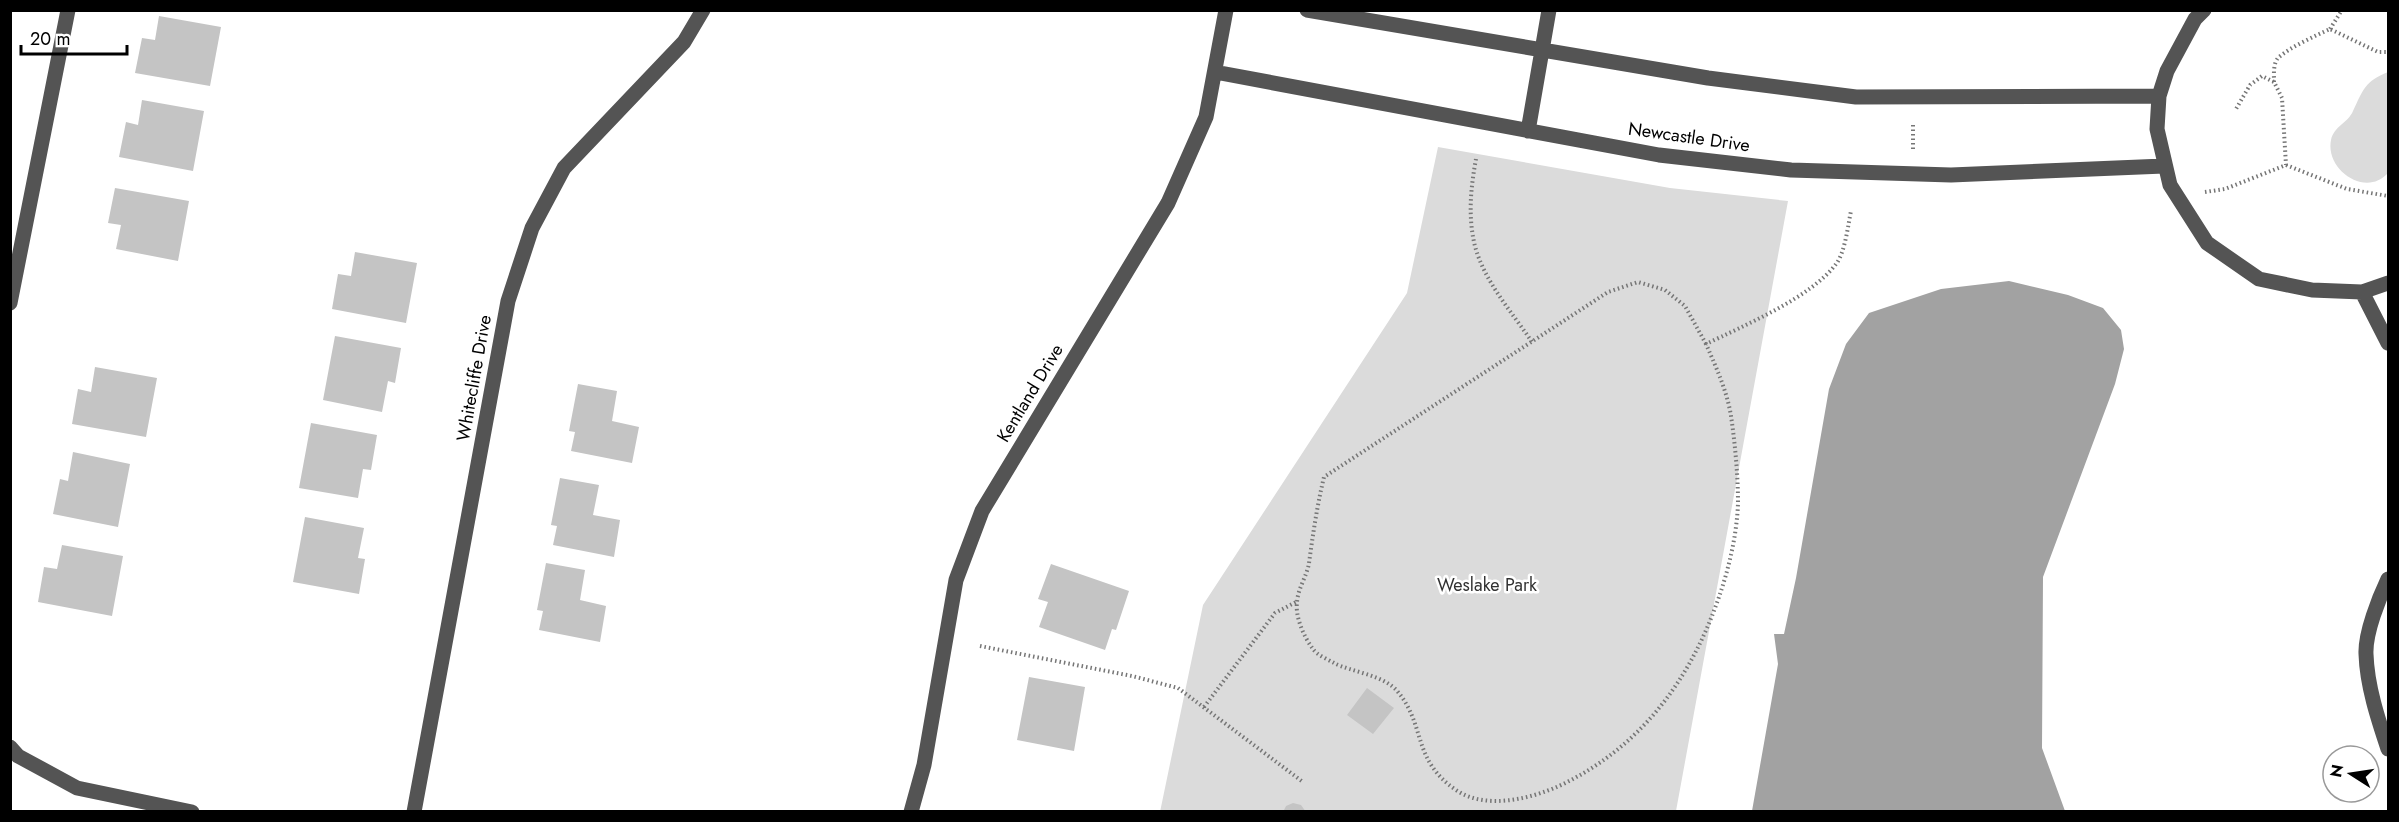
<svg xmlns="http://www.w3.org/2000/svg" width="2399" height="822" viewBox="0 0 2399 822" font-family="Jost,sans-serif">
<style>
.green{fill:#dbdbdb}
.water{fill:#a2a2a2}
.building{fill:#c4c4c4}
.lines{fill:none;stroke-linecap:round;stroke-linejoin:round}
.path{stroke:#767676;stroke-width:4;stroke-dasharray:1.5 3;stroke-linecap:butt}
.minor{stroke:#545454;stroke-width:15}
.labels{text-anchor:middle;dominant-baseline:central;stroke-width:5;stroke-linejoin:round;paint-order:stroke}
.street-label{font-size:18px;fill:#000;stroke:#fff}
.park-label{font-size:18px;fill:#323232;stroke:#fff}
</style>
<rect width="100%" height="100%" fill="#fff"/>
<!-- green -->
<path class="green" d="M2388,72V173C2366,198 2325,170 2331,140C2334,126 2348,123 2353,111C2363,90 2365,81 2388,72Z
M1438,147L1670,188L1788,201L1676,811L1160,812L1203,605L1407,293Z"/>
<!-- water -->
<path class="water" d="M2009,281L2068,295L2103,308L2121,330L2124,349L2115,384L2043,577L2042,748L2065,811H1752L1778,664L1774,634H1784L1796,578L1829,389L1846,344L1869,313L1941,289Z"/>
<!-- building -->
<path class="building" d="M159,16L221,27L210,86L135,73L142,38L155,40Z
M142,100L204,111L193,171L119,157L126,122L138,125Z
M115,188L189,201L178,261L116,249L121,225L108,223Z
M355,252L417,263L406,323L332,309L338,274L351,276Z
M335,336L401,348L395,383L388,381L382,412L323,400Z
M95,367L157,378L146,437L72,424L78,389L91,392Z
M578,384L617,391L612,421L639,427L632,463L571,451L575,432L569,431Z
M311,423L377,435L371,470L363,469L358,498L299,488Z
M73,452L130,464L118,527L53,514L60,479L68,481Z
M560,478L599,485L593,515L620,520L614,557L553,545L557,526L551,525Z
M305,517L364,528L358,558L365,559L359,594L293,582Z
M62,545L123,556L112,616L38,602L44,567L57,569Z
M546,563L585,570L580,600L606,606L600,642L539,630L543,611L537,610Z
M1051,564L1129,591L1116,630L1112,629L1105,650L1039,627L1048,602L1038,599Z
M1029,677L1085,687L1074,751L1017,740Z
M1367,688L1394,708L1373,734L1347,715Z
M1293,803L1301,805L1306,812H1283L1286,806Z"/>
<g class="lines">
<!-- path -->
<path class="path" d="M2330,29L2342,10
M2274,82C2274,74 2273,64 2278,58C2290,47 2315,36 2330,29L2378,52H2388
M1913,149V123
M1476,159C1471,186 1468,214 1474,242C1482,279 1512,312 1532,342
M2286,165L2347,189L2388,196
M2205,192L2225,189L2286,165L2282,98L2274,82L2262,76L2250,85L2236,109
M1706,344L1685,306L1665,290L1638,282L1608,292L1324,477C1317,506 1313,534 1309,563C1307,576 1298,588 1297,602C1295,617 1304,637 1313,649C1317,655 1327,659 1334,663C1351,672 1385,675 1398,692C1426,726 1412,760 1456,790C1485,810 1530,799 1559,786C1640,748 1690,681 1719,597C1729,568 1737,534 1738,503C1738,475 1735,443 1731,416C1727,391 1716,367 1706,344C1743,326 1812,297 1836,264C1845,253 1848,225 1851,211
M980,646L1132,676L1178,688L1303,782
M1204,707L1275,613L1296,602"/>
<!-- minor -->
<path class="minor" d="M1307,10L1708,78L1856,97L2159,96
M2204,10L2195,19L2167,71L2159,96L2157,129L2170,185L2207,243L2259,279L2312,290L2362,292L2388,283
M1215,72L1659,155L1791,170L1951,175L2164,166
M1528,131L1549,10
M2362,292L2388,343
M10,303L68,10
M2388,579C2379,598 2365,633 2366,654C2367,686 2378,719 2388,749
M10,747L18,756L77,788L192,812
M414,812L508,301L532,228L564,168L684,42L703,10
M911,812L924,765L956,580L982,511L1168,203L1206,117L1226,10"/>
</g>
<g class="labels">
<!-- street labels -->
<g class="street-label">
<text transform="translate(1689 137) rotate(8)">Newcastle Drive</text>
<text transform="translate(474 378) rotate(-80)">Whitecliffe Drive</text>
<text transform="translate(1030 393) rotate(-59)">Kentland Drive</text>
</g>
<!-- park labels -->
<g class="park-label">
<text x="1487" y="585">Weslake Park</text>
</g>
</g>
<!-- border -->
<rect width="2399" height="822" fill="none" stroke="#000000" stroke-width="24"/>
<!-- north arrow -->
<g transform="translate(2351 774) rotate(282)"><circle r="28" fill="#ffffff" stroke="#999999" stroke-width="1.5"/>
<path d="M0-4.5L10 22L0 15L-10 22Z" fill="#000000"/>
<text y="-9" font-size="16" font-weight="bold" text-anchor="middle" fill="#000000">N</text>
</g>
<!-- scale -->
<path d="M21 45v9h106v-9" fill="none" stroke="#000000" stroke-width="3"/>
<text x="30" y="45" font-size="18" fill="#000000" stroke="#ffffff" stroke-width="4.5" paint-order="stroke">20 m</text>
</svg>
